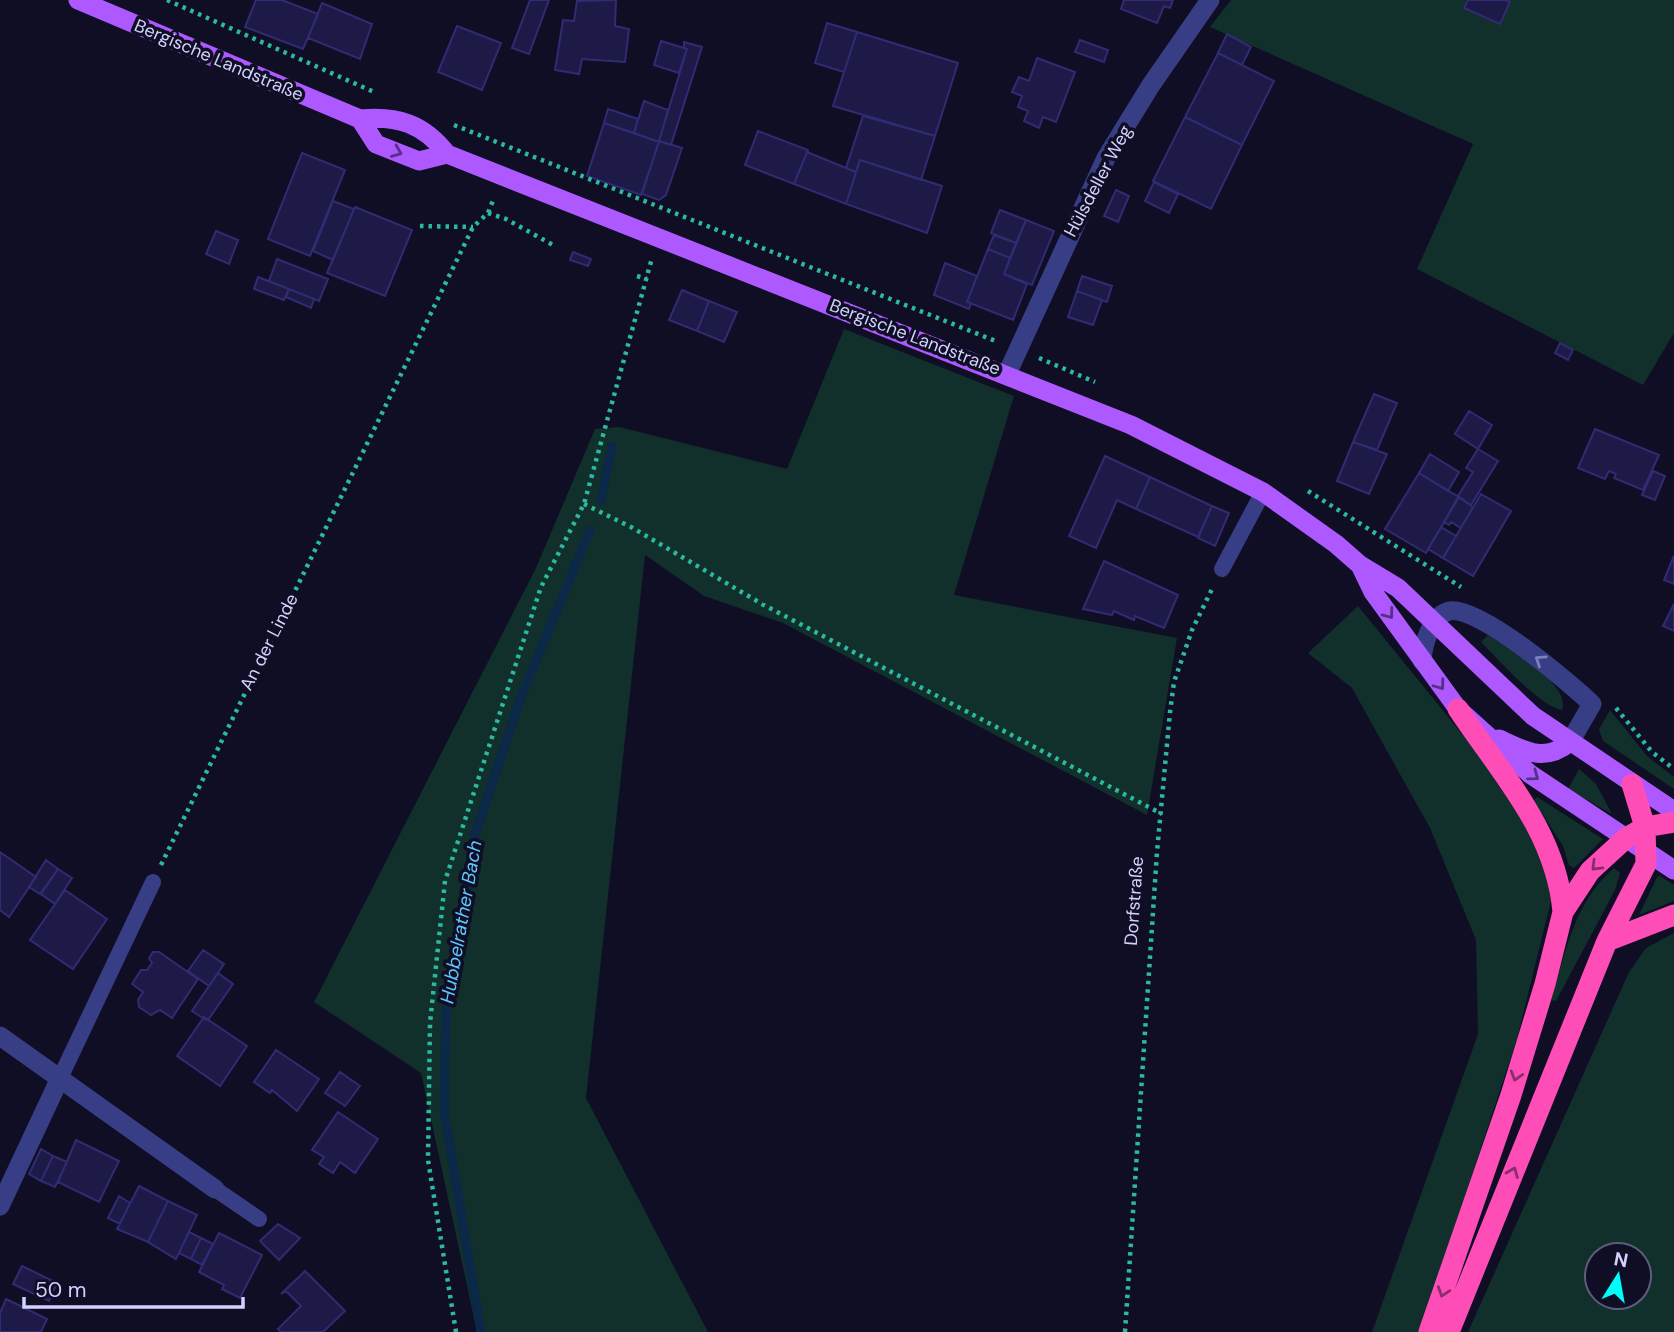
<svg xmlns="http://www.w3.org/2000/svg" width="1674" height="1332" viewBox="0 0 1674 1332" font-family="'DM Sans',sans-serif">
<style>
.green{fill:#112f2b;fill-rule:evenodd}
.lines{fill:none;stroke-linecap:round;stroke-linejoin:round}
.stream{stroke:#0b2848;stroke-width:9}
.building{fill:#1d1a47;stroke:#312b73;stroke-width:2}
.path{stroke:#2cb9a0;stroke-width:4.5;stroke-dasharray:3.5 5;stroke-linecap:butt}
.service{stroke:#383e85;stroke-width:16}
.minor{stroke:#383e85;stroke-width:19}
.primary{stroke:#ad59ff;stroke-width:19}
.motorway{stroke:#ff4db8;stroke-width:21}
.oneway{stroke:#563087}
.oneway2{stroke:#7d81bc}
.oneway3{stroke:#872e6e}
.labels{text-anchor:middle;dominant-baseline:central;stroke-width:7;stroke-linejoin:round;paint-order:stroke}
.street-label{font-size:18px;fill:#d2d2ff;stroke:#0f0e25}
.water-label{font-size:19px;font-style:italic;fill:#60c8ff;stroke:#0f0e25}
</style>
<rect width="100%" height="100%" fill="#0f0e25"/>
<!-- green -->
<path class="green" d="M1231,0H1674V333L1643,385L1417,269L1473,144L1210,27Z
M844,329L1014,396L954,595L1177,638L1147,815L783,623L704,596L645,555L586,1098L708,1332H477L421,1073L314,1002L536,568L595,429L619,427L787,469Z
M1358,606L1471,745L1521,818L1546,870L1551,901L1517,1039L1420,1332H1372L1478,1034L1476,940L1430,828L1352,688L1308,653Z
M1488,635C1507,648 1572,684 1562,710C1540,707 1498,659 1481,642Z
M1610,710L1647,756L1674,777V789L1603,741L1599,729Z
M1579,769L1596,784L1612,814L1568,789Z
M1537,797L1603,839L1574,868L1569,865L1563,846L1534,801Z
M1614,868L1620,873L1615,890L1556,1001L1551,1000C1566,952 1574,902 1614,868Z
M1660,876L1674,885V901L1639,915L1657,877Z
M1674,933V1332H1468L1629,972L1646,948ZM1597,1255H1639V1297H1597Z"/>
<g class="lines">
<!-- stream -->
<path class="stream" d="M601,500L612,446
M481,1332L444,1111L446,1013L475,835L521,697L590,530"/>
</g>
<!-- building -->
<path class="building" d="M256,0H282L318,14L303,49L245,27Z
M530,0H549L529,54L512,48Z
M616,0L615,26L629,29L625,62L582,59L579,74L555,70L563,20L574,21L577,1Z
M1124,0H1173L1170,8L1164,6L1157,23L1121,9Z
M1468,0H1506L1510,2L1500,24L1464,8Z
M322,3L372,24L360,59L308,38Z
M827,23L857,32L844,72L815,63Z
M457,26L501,43L482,90L438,72Z
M857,32L958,63L935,136L833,106Z
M1227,34L1251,47L1242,65L1218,53Z
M1080,40L1108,50L1104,62L1075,52Z
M661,41L687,49L679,73L654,65Z
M684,42L702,47L671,145L659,141L687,49L684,48Z
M1218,53L1274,81L1242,145L1185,117Z
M1037,58L1075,72L1056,122L1043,117L1039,128L1024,121L1028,111L1018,107L1022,96L1012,92L1019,77L1029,81Z
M644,101L668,110L659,142L634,133Z
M608,109L638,119L634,133L604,123Z
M863,116L935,136L921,180L860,160L856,172L846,168Z
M1185,117L1242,145L1211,209L1153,181Z
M604,123L659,142L641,195L587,176Z
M758,131L808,150L794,184L745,165Z
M659,141L682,148L666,195L659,200L642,194Z
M807,152L856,172L846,204L794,184Z
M302,153L345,170L310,256L268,239Z
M860,160L942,186L927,233L846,204Z
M1154,182L1178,194L1169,213L1145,201Z
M1116,190L1129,196L1118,222L1104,216Z
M333,201L354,209L333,260L313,251Z
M355,207L412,230L385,296L327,273Z
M1000,210L1026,220L1016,243L991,233Z
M1026,220L1054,231L1032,285L1004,274Z
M216,231L238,240L229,264L206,254Z
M994,235L1016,243L1010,258L988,249Z
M988,249L1010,258L1004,274L1027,284L1013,320L967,302Z
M573,252L591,259L588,266L570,260Z
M277,259L328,279L319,301L269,281Z
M945,263L977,276L967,302L971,303L969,309L934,295Z
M1082,276L1112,286L1107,302L1077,291Z
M258,277L289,289L284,300L254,289Z
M289,289L314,299L311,308L286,297Z
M682,290L709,301L697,331L669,320Z
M1077,291L1102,300L1093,325L1068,317Z
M709,301L737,312L724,342L697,331Z
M1560,343L1573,350L1568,360L1555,353Z
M1374,394L1397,403L1377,450L1353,442Z
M1469,411L1492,425L1478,449L1455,434Z
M1595,429L1659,455L1643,490L1614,478L1616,474L1609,471L1605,479L1578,468Z
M1353,442L1387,454L1369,494L1337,481Z
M1478,449L1498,461L1471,505L1458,496L1473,472L1466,468Z
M1430,454L1459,472L1448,491L1419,473Z
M1105,456L1150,477L1136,509L1117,500L1096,548L1069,536Z
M1653,471L1665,476L1655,500L1642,495Z
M1419,473L1459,497L1426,553L1385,529Z
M1150,477L1212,506L1198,537L1136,509Z
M1481,494L1511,511L1473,576L1443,558Z
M1458,497L1473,507L1461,528L1451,522L1449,525L1444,522Z
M1212,506L1229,513L1215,546L1198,538Z
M1441,527L1456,536L1443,558L1428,549Z
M1674,556V584L1664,580Z
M1104,561L1178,595L1164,628L1135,616L1134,620L1114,611L1112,615L1083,609Z
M1674,604V631L1663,626Z
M0,852L36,877L9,917L0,910Z
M46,860L58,869L40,894L29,887Z
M58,869L72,878L55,904L41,894Z
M65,890L107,919L73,969L30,940Z
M203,950L224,964L209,986L188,971Z
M153,952H159L198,979L172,1018L160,1010L151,1015L139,1007L138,1000L143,992L132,984L141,970H147L152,963L149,958Z
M218,973L233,984L208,1020L203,1018L192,1011Z
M204,1017L247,1046L220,1086L177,1056Z
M276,1050L319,1079L297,1111L272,1090L270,1093L254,1082Z
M340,1072L360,1086L345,1106L325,1093Z
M338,1112L378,1139L355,1173L340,1162L333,1173L319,1164L324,1157L312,1150Z
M76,1140L119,1161L99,1202L58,1182Z
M41,1149L53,1156L41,1181L29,1174Z
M53,1156L67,1162L55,1187L41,1181Z
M139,1186L168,1201L148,1242L117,1229Z
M119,1196L130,1203L120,1224L108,1218Z
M168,1201L197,1215L176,1259L148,1242Z
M278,1224L300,1238L279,1260L260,1241Z
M189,1232L201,1238L191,1259L179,1253Z
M219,1233L262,1255L240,1298L222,1289L224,1285L199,1272Z
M201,1238L213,1244L202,1265L191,1259Z
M22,1266L57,1283L49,1301L13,1284Z
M305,1271L345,1311L323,1332H281L278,1329L301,1306L286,1291L281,1294Z
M6,1299L47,1319L41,1332H0V1313Z"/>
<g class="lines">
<!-- path -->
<path class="path" d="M167,0L374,92
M454,125L998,342
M488,213L506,219L553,245
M420,226L473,227
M637,276L647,279
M1039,358L1095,382
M1308,491L1461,587
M584,504L631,527L762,604L1162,814
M1616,708L1652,752L1674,769
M161,865L473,227L488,213L494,198
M456,1332L428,1160L430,1023L445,881L541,587L584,504L652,258
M1125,1332L1157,852L1170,712L1174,682L1192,630L1213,587"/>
<!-- service -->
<path class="service" d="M1222,569L1263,492
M61,1076L153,882
M215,1189L259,1219"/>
<!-- minor -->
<path class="minor" d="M1007,374L1106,158L1151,85L1210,0
M1422,661C1423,645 1430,617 1449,611C1477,604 1570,683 1592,704L1570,742
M0,1036L215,1189
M0,1206L61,1076"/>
<!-- primary -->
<path class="primary" d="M78,0L360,119C397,115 424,124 447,154L1131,425L1263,492L1336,544L1360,565L1398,588L1533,716L1674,811
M360,119L376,144L419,161L447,154
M1360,565L1373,592L1458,709L1530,774L1674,870
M1499,739C1525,751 1545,763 1570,742"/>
<!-- motorway -->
<path class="motorway" d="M1458,709C1502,775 1556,831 1563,912
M1607,941L1674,915
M1429,1332L1511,1095L1545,984L1563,912L1590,871L1626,838L1645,827L1674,822
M1449,1332L1607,941L1646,864L1645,827L1632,784"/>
</g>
<!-- one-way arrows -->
<defs><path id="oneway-chevron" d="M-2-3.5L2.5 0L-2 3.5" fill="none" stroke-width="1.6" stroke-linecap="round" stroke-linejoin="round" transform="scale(1.75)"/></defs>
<g class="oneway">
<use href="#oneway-chevron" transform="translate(397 152) rotate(22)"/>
<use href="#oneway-chevron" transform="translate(1389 614) rotate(53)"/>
<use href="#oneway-chevron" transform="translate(1440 685) rotate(54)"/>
<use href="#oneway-chevron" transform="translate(1534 776) rotate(37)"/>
</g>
<use class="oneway2" href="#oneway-chevron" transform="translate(1540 660) rotate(-146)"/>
<g class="oneway3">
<use href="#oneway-chevron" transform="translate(1596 866) rotate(135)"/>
<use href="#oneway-chevron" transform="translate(1516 1076) rotate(107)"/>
<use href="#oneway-chevron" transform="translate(1513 1172) rotate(-68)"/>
<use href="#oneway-chevron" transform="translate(1443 1292) rotate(109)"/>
</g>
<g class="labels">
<!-- street labels -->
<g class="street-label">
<text transform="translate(219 60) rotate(23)">Bergische Landstraße</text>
<text transform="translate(1098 181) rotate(-62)">Hülsdeller Weg</text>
<text transform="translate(915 337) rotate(21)">Bergische Landstraße</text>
<text transform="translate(269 642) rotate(-63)">An der Linde</text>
<text transform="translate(1134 901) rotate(-86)">Dorfstraße</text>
</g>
<!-- water labels -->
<g class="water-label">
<text transform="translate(461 922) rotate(-80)">Hubbelrather Bach</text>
</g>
</g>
<!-- north arrow -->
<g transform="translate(1618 1276) rotate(11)"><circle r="33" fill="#0f0e25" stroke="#5d5c7c" stroke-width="2"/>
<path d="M0-5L12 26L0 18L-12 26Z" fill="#00fdf8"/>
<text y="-10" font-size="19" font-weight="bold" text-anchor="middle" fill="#d2d2ff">N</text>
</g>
<!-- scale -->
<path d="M24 1297v10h219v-10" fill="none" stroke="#d2d2ff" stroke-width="3.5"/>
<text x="35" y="1297" font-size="21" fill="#d2d2ff" stroke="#0f0e25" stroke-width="5" paint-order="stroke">50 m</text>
</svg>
